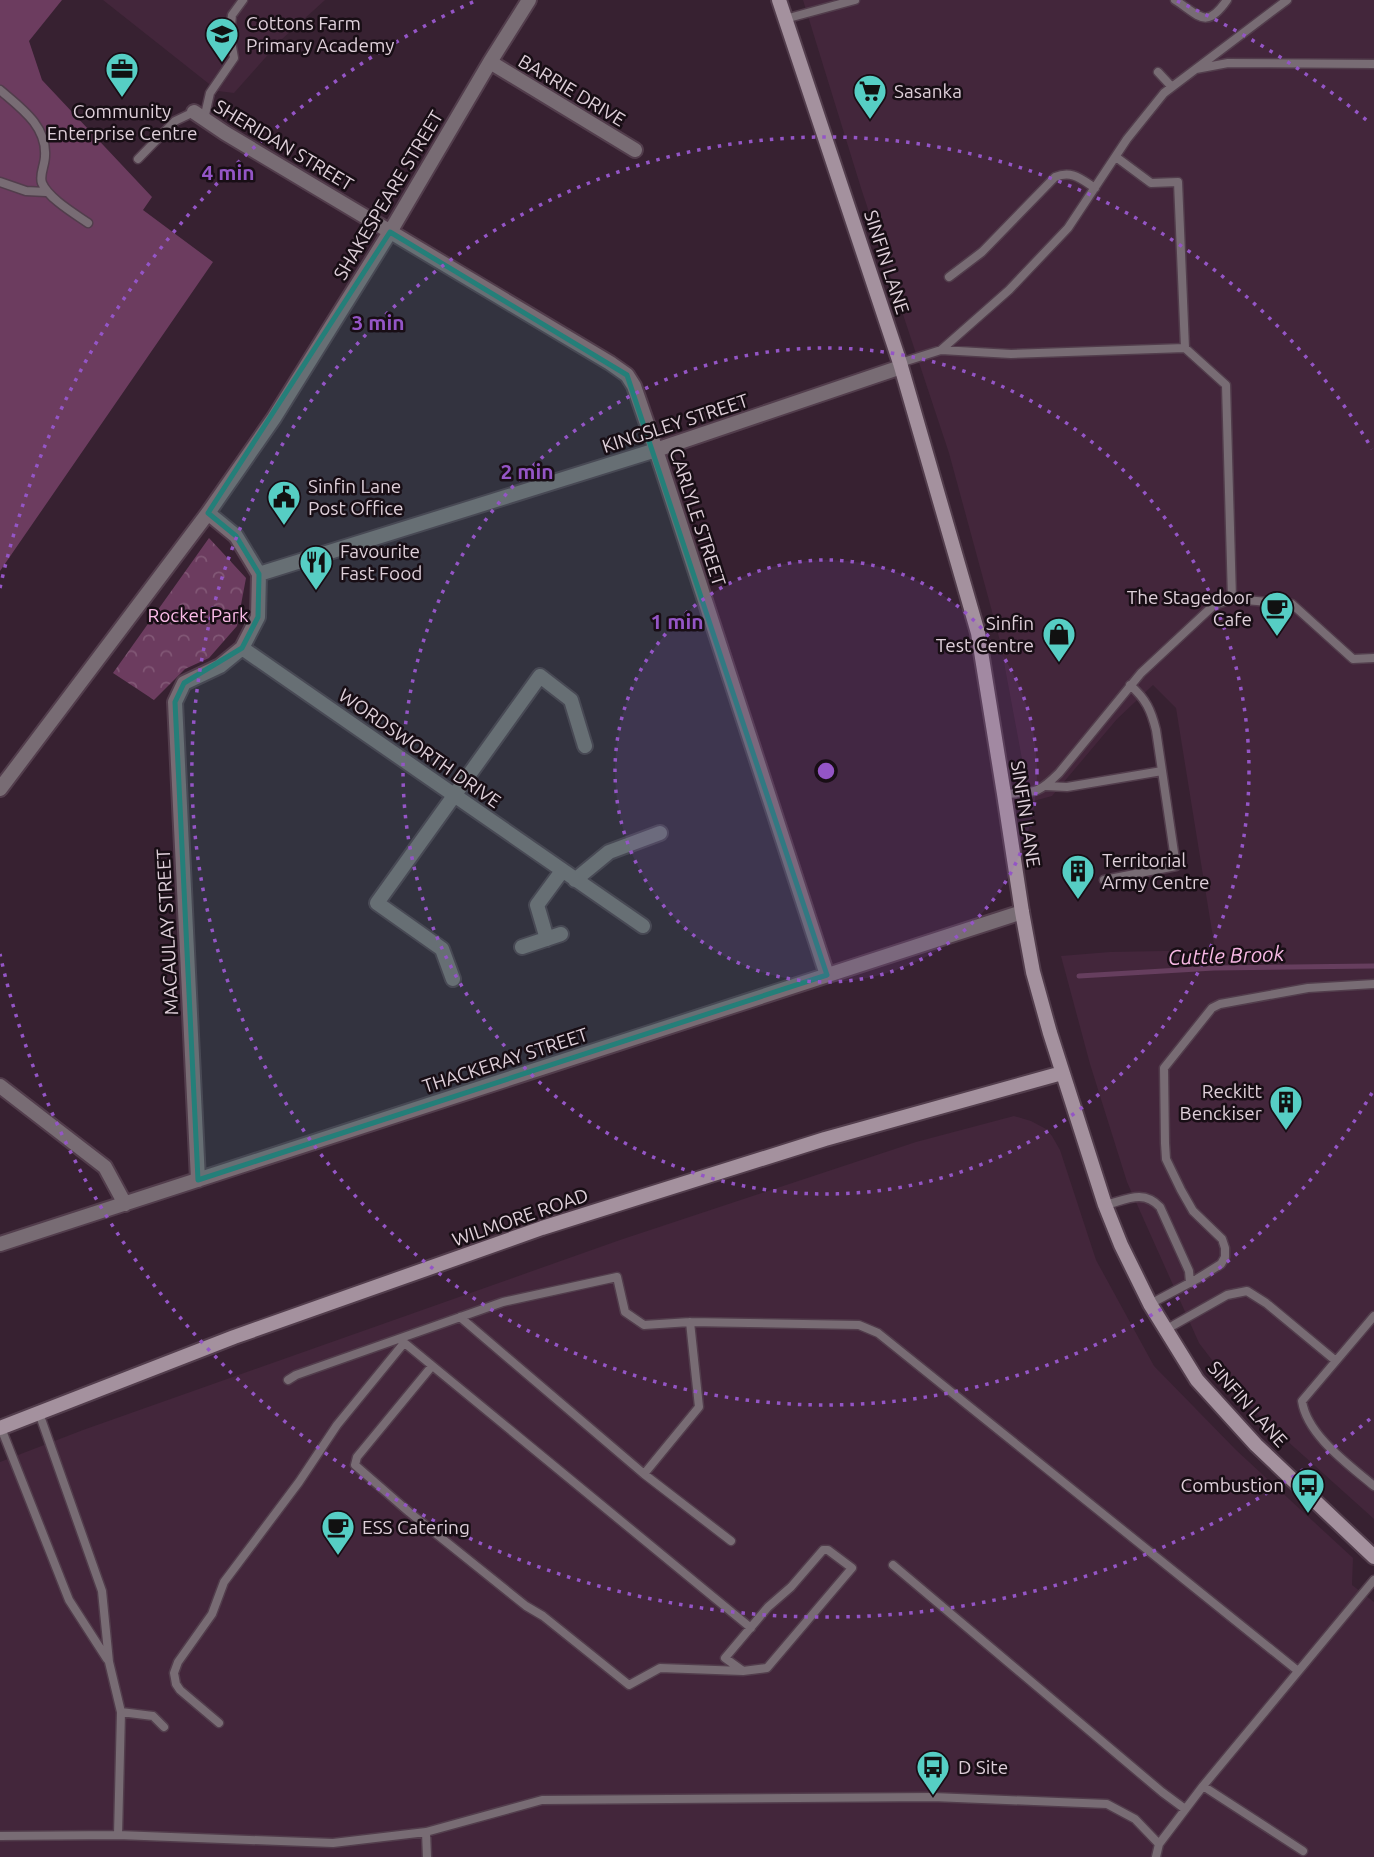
<svg xmlns="http://www.w3.org/2000/svg" width="1374" height="1857" viewBox="0 0 1374 1857" font-family="Ubuntu,sans-serif">
<style>
.built{fill:#43263b}
.green{fill:#6c3c5f}
.park{fill:url(#park-crowns)}
.lines{fill:none;stroke-linecap:round;stroke-linejoin:round}
.stream{stroke:#663e5e;stroke-width:5}
.lane-casing{stroke:#523d4c;stroke-width:11}
.street-casing{stroke:#523d4c;stroke-width:18}
.secondary-casing{stroke:#523d4c;stroke-width:18}
.lane{stroke:#786c74;stroke-width:8}
.street{stroke:#786c74;stroke-width:14}
.secondary{stroke:#a4919e;stroke-width:14}
.marked{fill:#247f79;fill-opacity:0.2;stroke:#247f79;stroke-width:5;stroke-linejoin:round}
.ring{fill:none;stroke:#9455c6;stroke-width:3.5;stroke-dasharray:3.5 7}
.labels{text-anchor:middle;dominant-baseline:central;stroke-width:5;stroke-linejoin:round;paint-order:stroke}
.poi-label{font-size:19px;fill:#decfd9;stroke:#180e15;text-anchor:start}
.street-label{font-size:19px;fill:#decfd9;stroke:#180e15}
.park-label{font-size:19px;fill:#fcbde9;stroke:#180e15}
.water-label{font-size:21px;font-style:italic;fill:#f7b8e4;stroke:#180e15}
.centre{fill:#9455c6;stroke:#180e15;stroke-width:3.5}
.ring-label{font-size:21px;text-anchor:middle;font-weight:bold;fill:#9455c6;stroke:#180e15;stroke-width:5;stroke-linejoin:round;paint-order:stroke}
</style>
<defs>
<pattern id="park-crowns" width="20" height="18" patternUnits="userSpaceOnUse" patternTransform="scale(1.75)"><rect width="20" height="18" fill="#6c3c5f"/><path d="M2 6a3 3 0 1 1 6 0M12 15a3 3 0 1 1 6 0" fill="none" stroke="#815775"/></pattern>
</defs>
<rect width="100%" height="100%" fill="#372131"/>
<!-- built -->
<path class="built" d="M103,0H325L281,40L234,93L218,91Z
M803,0H1374V1519L1244,1402L1199,1343L1127,1182L1090,1064L1061,956L1110,952L1215,950L1176,708L1153,685L1117,719L1052,796L1030,802L1000,641L949,453L861,188Z
M1014,1116L1031,1121L1046,1129L1052,1136L1060,1150L1096,1260L1154,1366L1236,1450L1353,1558L1352,1585L1374,1602V1857H0V1462L83,1430L620,1240L916,1142Z"/>
<!-- green -->
<path class="green" d="M0,0H62L29,41L42,80L152,197L143,210L213,262L0,571Z"/>
<!-- park -->
<path class="park" d="M209,538L246,578L237,626L209,658L185,669L154,700L113,673Z"/>
<g class="lines">
<!-- stream -->
<path class="stream" d="M1079,976L1214,968L1374,966"/>
<defs>
<path id="lane" d="M1175,0C1200,16 1206,30 1227,0
M785,19L855,0
M1196,69L1228,63L1374,64
M1158,72L1171,86
M0,90C21,108 47,126 45,156C45,165 39,175 42,183C48,198 75,214 88,223
M204,119L210,93L234,58L230,35L232,15L243,0
M1116,157L1151,183L1178,182L1185,348
M138,159L175,121L194,112
M0,182L26,191L46,192
M949,277L982,252L1055,177C1072,170 1081,179 1095,188
M941,350L1009,290L1068,228L1127,139L1164,93L1287,0
M900,363L941,350L1011,354L1185,348L1226,385L1232,599
M1046,786L1067,787L1162,771
M1004,794C1034,792 1037,795 1059,773L1141,673L1214,605L1232,599L1292,604L1353,659L1374,658
M1104,880L1176,866L1156,730C1151,710 1146,699 1130,685
M1105,1205C1126,1200 1143,1189 1160,1207L1189,1271L1190,1283
M1150,1304L1197,1279L1221,1264L1225,1257V1248L1222,1239L1193,1211L1181,1190L1166,1159L1165,1143L1164,1068L1212,1008L1220,1004L1308,988L1374,984
M1374,1316L1302,1401C1307,1435 1348,1464 1374,1486
M460,1317L644,1474L731,1541
M1165,1330L1227,1295L1247,1291L1266,1303L1336,1361
M401,1340L751,1628
M432,1366L357,1457L355,1465L409,1512L526,1606L543,1616L629,1685L660,1668L743,1671
M288,1380L296,1375L503,1302L617,1277L625,1312L644,1325L690,1322L859,1325L878,1333L1298,1671
M39,1413L102,1591L109,1662L121,1712L118,1835L333,1843L426,1832L542,1800L933,1797L1107,1804L1135,1819L1159,1844L1203,1786L1374,1580
M1,1428L69,1600L107,1659
M644,1474L699,1407L690,1322
M823,1550H828L852,1568L767,1668L743,1671L725,1658L768,1607L791,1587Z
M893,1565L1162,1792L1185,1809
M121,1712L153,1716L164,1727
M219,1723L180,1690L176,1684L174,1673L178,1662L212,1614L224,1582L299,1482L337,1425L404,1343
M1203,1786L1303,1851
M426,1832L427,1857
M0,1836L118,1835
M1156,1857L1159,1844"/>
<path id="street" d="M490,62L635,150
M194,112L225,133L610,363L627,375L634,386L656,450L827,975
M259,574L656,450L901,367
M242,648L643,926
M0,789L208,513L274,418L390,232L490,62L529,0
M575,880L609,852L660,833
M547,939L537,905L562,871
M522,947L561,934
M453,979L442,949L377,903L540,676L571,700L585,746
M0,1086L105,1167L125,1204
M198,1180L175,702L184,683L220,666L242,648L258,617L259,574L236,536L208,513
M0,1244L1022,912"/>
<path id="secondary" d="M779,0L900,363L978,633L1004,794L1022,912L1033,972L1050,1033L1105,1205L1121,1245L1150,1304L1197,1380L1256,1445L1374,1557
M0,1428L234,1337L542,1228L825,1139L1062,1073"/>
</defs>
<!-- lane casing -->
<use href="#lane" class="lane-casing"/>
<!-- street casing -->
<use href="#street" class="street-casing"/>
<!-- secondary casing -->
<use href="#secondary" class="secondary-casing"/>
<!-- lane -->
<use href="#lane" class="lane"/>
<!-- street -->
<use href="#street" class="street"/>
<!-- secondary -->
<use href="#secondary" class="secondary"/>
</g>
<!-- marked area -->
<path class="marked" d="M390,232L627,375L827,975L198,1180L175,702L184,683L242,648L258,617L259,574L236,536L208,513Z"/>
<!-- distance rings -->
<circle cx="826" cy="771" r="211" fill="#9455c6" fill-opacity=".12"/>
<g class="ring">
<circle cx="826" cy="771" r="211"/>
<circle cx="826" cy="771" r="423"/>
<path d="M1372 1093A634 634 0 1 1 1372 449"/>
<path d="M1370 1419A846 846 0 0 1 0 954M0 588A846 846 0 0 1 475 1M1177 1A846 846 0 0 1 1370 123"/>
</g>
<!-- icons -->
<defs>
<symbol id="school-pin" viewBox="-11 -11 22 30"><path d="M0 17L-7.5 6A9.5 9.5 0 1 1 7.5 6Z" fill="#56cec4" stroke="#180e15"/><path d="M0-5L7-2L0 1L-7-2ZM-4 1L0 2.5L4 1V4Q0 6-4 4Z" fill="#111"/></symbol>
<symbol id="office-pin" viewBox="-11 -11 22 30"><path d="M0 17L-7.5 6A9.5 9.5 0 1 1 7.5 6Z" fill="#56cec4" stroke="#180e15"/><path d="M-6-3h4V-5.5h4V-3h4V5H-6ZM-1-4.5V-3h2v-1.5ZM-6 0V1H6V0Z" fill="#111"/></symbol>
<symbol id="supermarket-pin" viewBox="-11 -11 22 30"><path d="M0 17L-7.5 6A9.5 9.5 0 1 1 7.5 6Z" fill="#56cec4" stroke="#180e15"/><path d="M-6-5.5h2.5l.6 2H6L4.5 2H-2.5L-4.4-4H-6ZM-1.5 3.2a1.3 1.3 0 1 0 .1 0ZM3 3.2a1.3 1.3 0 1 0 .1 0Z" fill="#111"/></symbol>
<symbol id="civic-pin" viewBox="-11 -11 22 30"><path d="M0 17L-7.5 6A9.5 9.5 0 1 1 7.5 6Z" fill="#56cec4" stroke="#180e15"/><path d="M-.6-6.5H3V-4.5H.6V-3L4-1V1h2V6H-6V1h2V-1L-.6-3ZM-1.2 2.5V6h2.4V2.5Z" fill="#111"/></symbol>
<symbol id="restaurant-pin" viewBox="-11 -11 22 30"><path d="M0 17L-7.5 6A9.5 9.5 0 1 1 7.5 6Z" fill="#56cec4" stroke="#180e15"/><path d="M-5-6h1v4h1v-4h1v4h1v-4h1v5L-1.5 .5V6h-2V.5L-5-1ZM5-6V6H3V1.5H1.5Q1.5-4 5-6Z" fill="#111"/></symbol>
<symbol id="cafe-pin" viewBox="-11 -11 22 30"><path d="M0 17L-7.5 6A9.5 9.5 0 1 1 7.5 6Z" fill="#56cec4" stroke="#180e15"/><path d="M-5.5-4.5H6V0H3Q3 3.5 0 3.5H-2.5Q-5.5 3.5-5.5 0ZM3-3.2v2h1.7v-2ZM-6 4.5H4V6H-6Z" fill="#111"/></symbol>
<symbol id="shop-pin" viewBox="-11 -11 22 30"><path d="M0 17L-7.5 6A9.5 9.5 0 1 1 7.5 6Z" fill="#56cec4" stroke="#180e15"/><path d="M-5-2.5h2.3a2.7 3.5 0 0 1 5.4 0H5L5.5 6h-11ZM-1.5-2.5h3a1.5 2.3 0 0 0-3 0Z" fill="#111"/></symbol>
<symbol id="building-pin" viewBox="-11 -11 22 30"><path d="M0 17L-7.5 6A9.5 9.5 0 1 1 7.5 6Z" fill="#56cec4" stroke="#180e15"/><path d="M-4-6H4V6H1V3H-1V6H-4ZM-2.5-4.3h1.7v1.8h-1.7ZM.8-4.3h1.7v1.8H.8ZM-2.5-1h1.7V.8h-1.7ZM.8-1h1.7V.8H.8Z" fill="#111"/></symbol>
<symbol id="bus-pin" viewBox="-11 -11 22 30"><path d="M0 17L-7.5 6A9.5 9.5 0 1 1 7.5 6Z" fill="#56cec4" stroke="#180e15"/><path d="M-5-6H5V4H4V6H2V4H-2V6H-4V4H-5ZM-3.5-4V0h7V-4ZM-3.5 1.2v1.5H-2V1.2ZM2 1.2v1.5H3.5V1.2Z" fill="#111"/></symbol>
</defs>
<g fill-rule="evenodd">
<use href="#school-pin" x="203" y="15" width="38" height="52"/>
<use href="#office-pin" x="103" y="50" width="38" height="52"/>
<use href="#supermarket-pin" x="851" y="72" width="38" height="52"/>
<use href="#civic-pin" x="265" y="478" width="38" height="52"/>
<use href="#restaurant-pin" x="297" y="543" width="38" height="52"/>
<use href="#cafe-pin" x="1258" y="589" width="38" height="52"/>
<use href="#shop-pin" x="1040" y="615" width="38" height="52"/>
<use href="#building-pin" x="1059" y="852" width="38" height="52"/>
<use href="#building-pin" x="1267" y="1083" width="38" height="52"/>
<use href="#bus-pin" x="1289" y="1466" width="38" height="52"/>
<use href="#cafe-pin" x="319" y="1508" width="38" height="52"/>
<use href="#bus-pin" x="914" y="1748" width="38" height="52"/>
</g>
<g class="labels">
<!-- poi labels -->
<g class="poi-label">
<text x="246" y="23">Cottons Farm<tspan x="246" dy="22">Primary Academy</tspan></text>
<text x="894" y="91">Sasanka</text>
<text x="122" y="111" text-anchor="middle">Community<tspan x="122" dy="22">Enterprise Centre</tspan></text>
<text x="308" y="486">Sinfin Lane<tspan x="308" dy="22">Post Office</tspan></text>
<text x="340" y="551">Favourite<tspan x="340" dy="22">Fast Food</tspan></text>
<text x="1252" y="597" text-anchor="end">The Stagedoor<tspan x="1252" dy="22">Cafe</tspan></text>
<text x="1034" y="623" text-anchor="end">Sinfin<tspan x="1034" dy="22">Test Centre</tspan></text>
<text x="1102" y="860">Territorial<tspan x="1102" dy="22">Army Centre</tspan></text>
<text x="1262" y="1091" text-anchor="end">Reckitt<tspan x="1262" dy="22">Benckiser</tspan></text>
<text x="1284" y="1485" text-anchor="end">Combustion</text>
<text x="362" y="1527">ESS Catering</text>
<text x="958" y="1767">D Site</text>
</g>
<!-- street labels -->
<g class="street-label">
<text transform="translate(572 90) rotate(31)">BARRIE DRIVE</text>
<text transform="translate(284 145) rotate(31)">SHERIDAN STREET</text>
<text transform="translate(388 195) rotate(-59)">SHAKESPEARE STREET</text>
<text transform="translate(887 262) rotate(72)">SINFIN LANE</text>
<text transform="translate(675 423) rotate(-18)">KINGSLEY STREET</text>
<text transform="translate(698 517) rotate(72)">CARLYLE STREET</text>
<text transform="translate(420 748) rotate(35)">WORDSWORTH DRIVE</text>
<text transform="translate(1026 814) rotate(81)">SINFIN LANE</text>
<text transform="translate(167 932) rotate(-93)">MACAULAY STREET</text>
<text transform="translate(505 1060) rotate(-18)">THACKERAY STREET</text>
<text transform="translate(520 1217) rotate(-19)">WILMORE ROAD</text>
<text transform="translate(1248 1404) rotate(48)">SINFIN LANE</text>
</g>
<!-- park labels -->
<g class="park-label">
<text x="198" y="615">Rocket Park</text>
</g>
<!-- water labels -->
<g class="water-label">
<text transform="translate(1226 955) rotate(-2)">Cuttle Brook</text>
</g>
</g>
<circle cx="826" cy="771" r="10" class="centre"/>
<g class="ring-label">
<text x="228" y="180">4 min</text>
<text x="378" y="330">3 min</text>
<text x="527" y="479">2 min</text>
<text x="677" y="629">1 min</text>
</g>
</svg>
